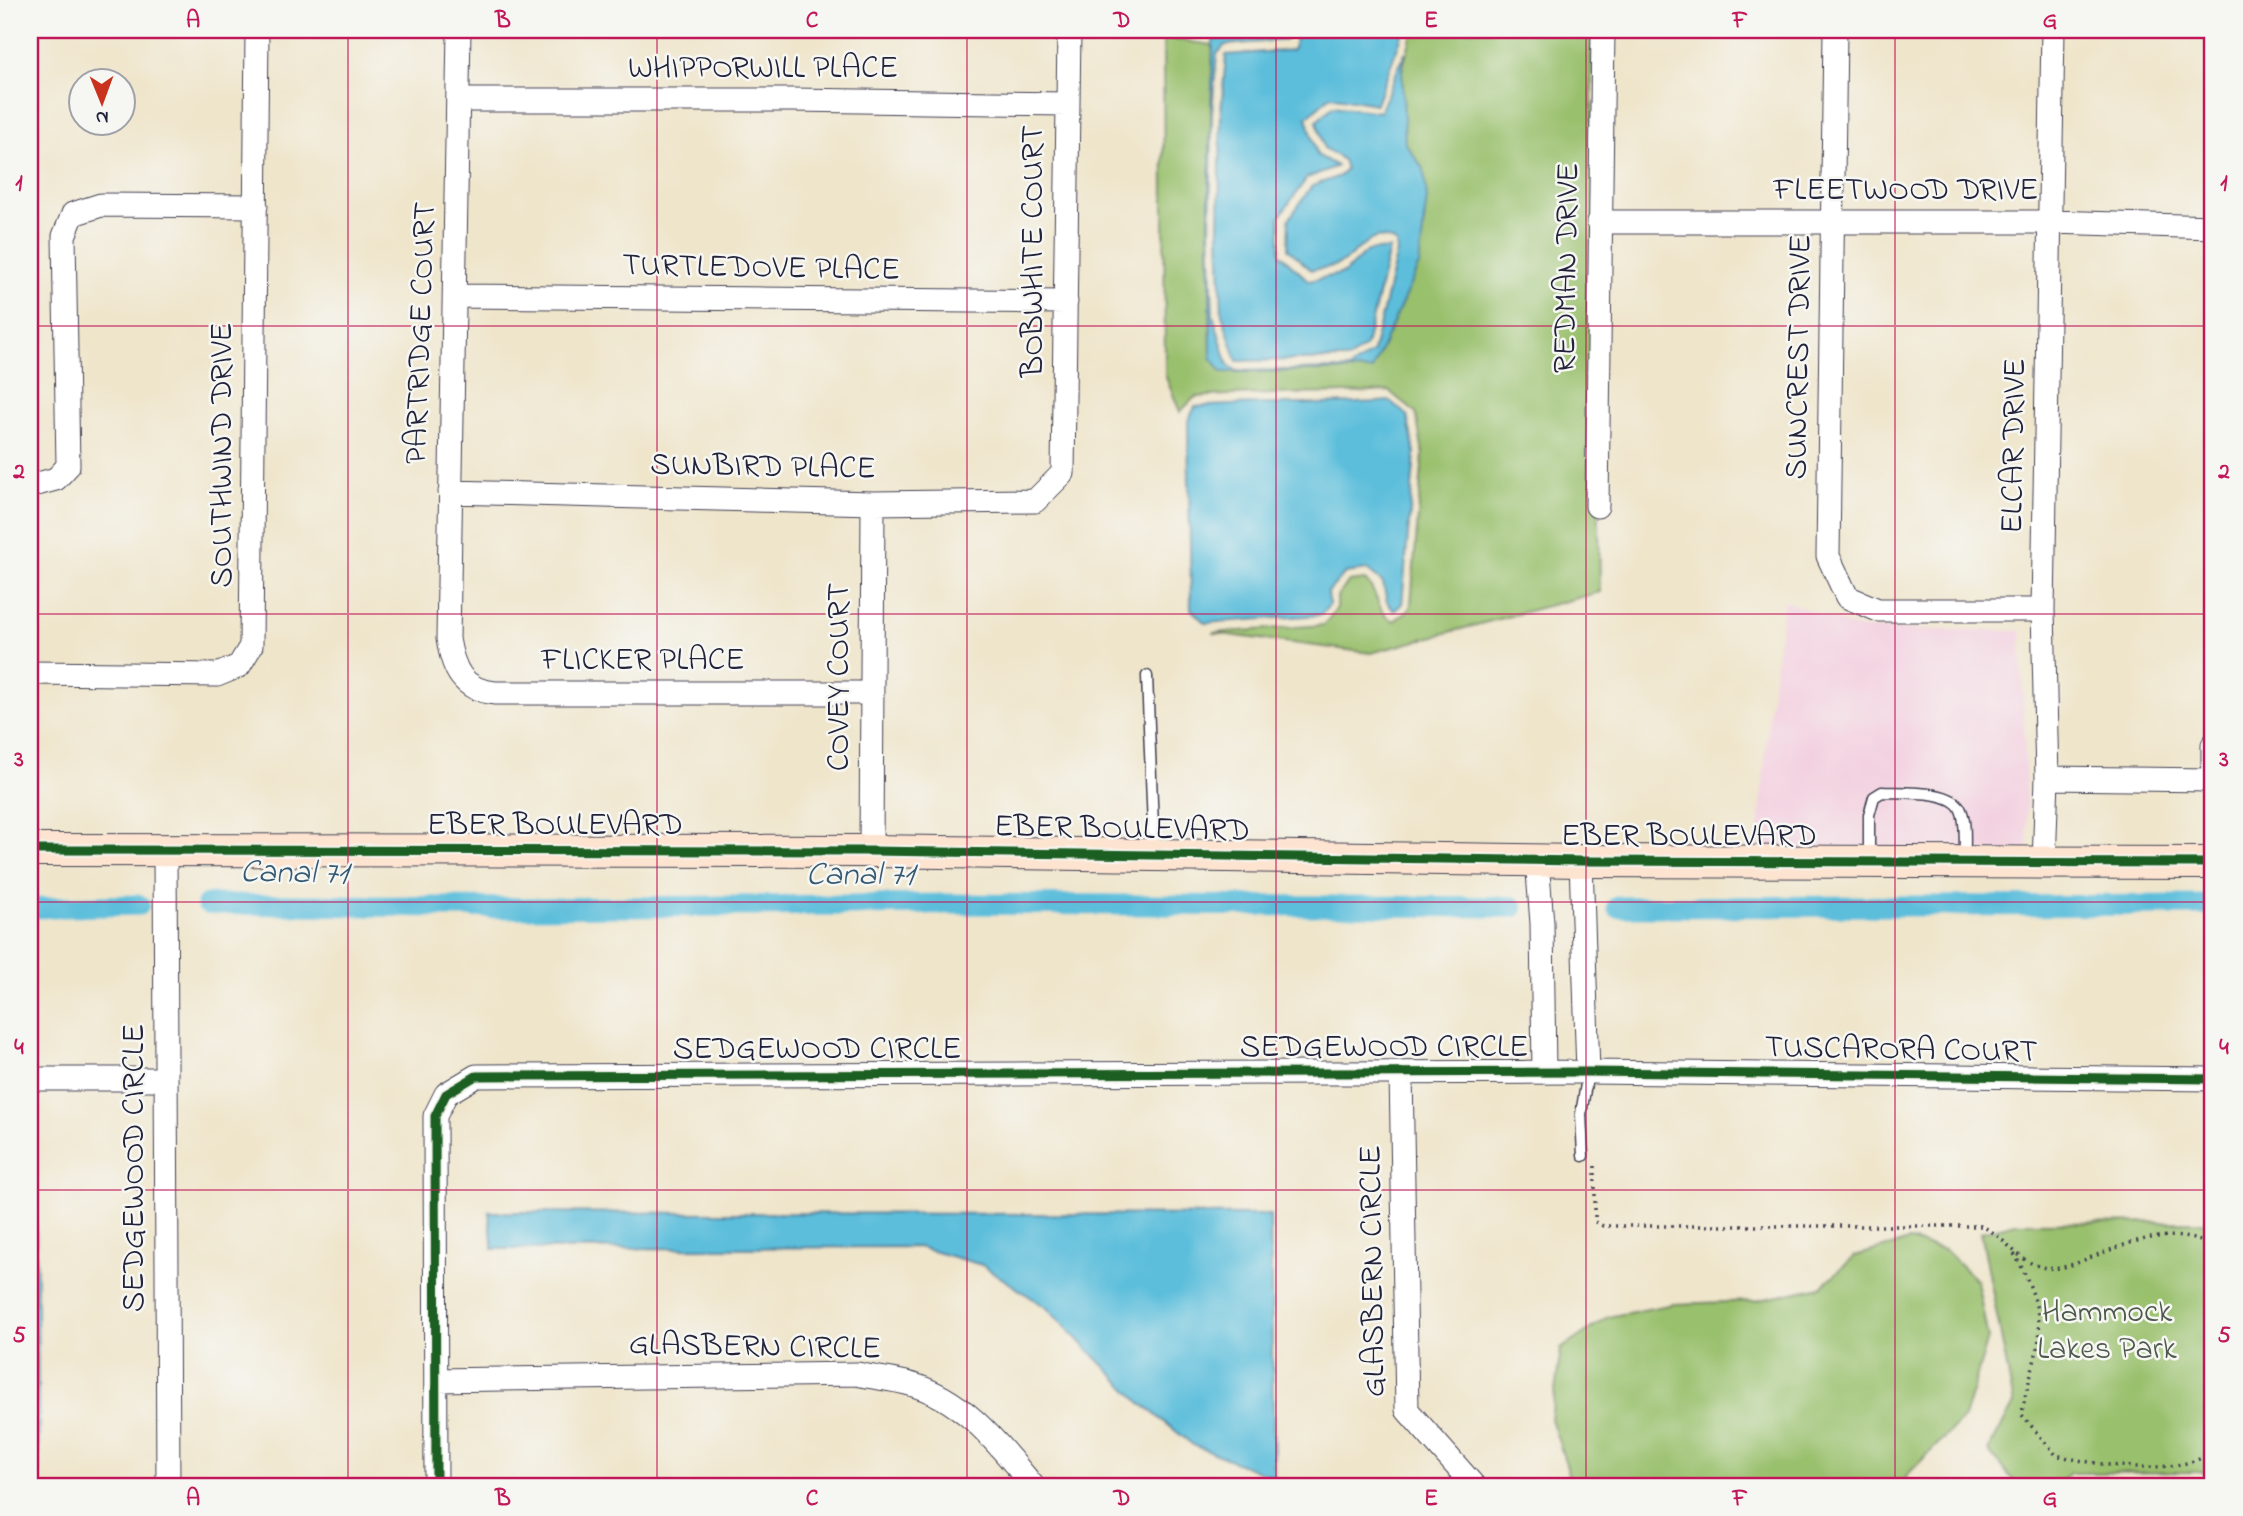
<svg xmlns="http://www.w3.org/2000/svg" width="2243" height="1516" viewBox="0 0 2243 1516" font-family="'Indie Flower',sans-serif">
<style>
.built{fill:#f3cfdf}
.green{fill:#99c06c;stroke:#5e7154;stroke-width:2}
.water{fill:#5cbedb;stroke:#3f708b;stroke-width:2}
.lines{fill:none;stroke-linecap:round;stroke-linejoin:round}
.canal{stroke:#5cbedb;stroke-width:21}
.lane-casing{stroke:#413f51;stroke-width:13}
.street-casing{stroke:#413f51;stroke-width:25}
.secondary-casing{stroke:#413f51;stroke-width:34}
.path{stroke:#413f51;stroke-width:3.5;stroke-dasharray:2 5;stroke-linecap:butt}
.lane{stroke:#fff;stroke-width:10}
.street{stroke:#fff;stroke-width:23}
.secondary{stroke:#fde4d1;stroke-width:32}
.cycleway-casing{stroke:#f6f6f2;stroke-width:13}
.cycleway{stroke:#1b5e20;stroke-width:9}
.grid{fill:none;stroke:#c2185b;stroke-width:2;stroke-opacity:0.55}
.labels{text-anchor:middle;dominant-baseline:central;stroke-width:5;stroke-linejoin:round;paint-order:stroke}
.street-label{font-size:32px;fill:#22223b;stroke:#f6f6f2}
.park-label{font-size:32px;fill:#4c594c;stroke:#f6f6f2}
.water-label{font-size:33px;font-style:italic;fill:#365973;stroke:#f6f6f2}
.neatline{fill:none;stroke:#c2185b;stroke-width:2.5}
.grid-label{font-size:23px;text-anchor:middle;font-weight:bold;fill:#c2185b}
</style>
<rect width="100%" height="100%" fill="#f6f6f2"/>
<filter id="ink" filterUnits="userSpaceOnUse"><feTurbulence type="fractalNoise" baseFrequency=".0143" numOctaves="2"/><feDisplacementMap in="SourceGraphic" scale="14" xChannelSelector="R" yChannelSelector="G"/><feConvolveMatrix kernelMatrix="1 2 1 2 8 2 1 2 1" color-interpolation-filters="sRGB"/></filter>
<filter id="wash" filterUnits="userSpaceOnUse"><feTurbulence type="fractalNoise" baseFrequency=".00686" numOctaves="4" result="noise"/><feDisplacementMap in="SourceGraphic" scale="28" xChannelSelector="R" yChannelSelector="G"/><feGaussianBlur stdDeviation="1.57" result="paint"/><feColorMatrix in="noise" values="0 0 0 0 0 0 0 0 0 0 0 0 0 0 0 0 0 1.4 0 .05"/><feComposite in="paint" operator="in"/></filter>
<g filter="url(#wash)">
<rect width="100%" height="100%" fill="#efe5cb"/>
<!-- built -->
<path class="built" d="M1784,601L1860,629L2021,631L2028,852L1757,850L1769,712Z"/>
<!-- green -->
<path class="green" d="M1413,30H1591L1600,592L1371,653L1213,633L1324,625L1337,608V596L1349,582L1365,580C1379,592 1376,614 1394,621L1409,610L1411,604L1423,454L1416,413L1389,391C1324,396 1260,391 1195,397L1180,412L1165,375L1163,38L1213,45L1209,203L1211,357L1222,372L1372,370L1424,170L1405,143L1402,71Z
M2213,1222V1472L2070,1473L2056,1486H2018L1988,1451L2014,1404L1981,1232L2016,1223Z
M1909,1241L1945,1250L1977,1281L1988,1339L1964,1418L1911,1471L1900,1486H1569L1567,1467L1551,1419L1561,1349L1608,1317L1673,1304L1755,1301L1821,1287L1855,1256Z"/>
<!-- water -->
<path class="water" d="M1289,30L1286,40L1225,45L1217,54L1212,112L1210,230L1213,315L1228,365L1237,371L1349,369L1373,352L1397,252L1396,243C1370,225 1357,256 1339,264C1331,268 1320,268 1311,270L1288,249L1289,219L1312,186L1340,176L1346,169L1343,160L1324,148L1317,121L1333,106L1380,112L1405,52L1402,71L1405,143L1424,170L1427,198L1419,265L1372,370L1222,372L1211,357L1209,203L1213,40L1276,35Z
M1299,30H1404L1376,104L1330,96L1307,117L1317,155L1337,166L1307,178L1280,216V254L1309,281L1344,273L1367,251L1389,249L1366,346L1349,359L1237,361L1222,314L1219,231L1221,112L1226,55L1292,50Z
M1390,401L1407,415L1415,453L1402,604L1394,611L1387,602L1383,583L1367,570L1345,573L1328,592L1329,605L1321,615L1205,623L1191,609L1188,421L1195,407C1261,401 1325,407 1390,401Z
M489,1212L1270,1215L1274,1477L1193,1445L1142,1404L1047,1308L982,1265L918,1247L493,1249Z
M30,1216L36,1224L39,1486H30Z"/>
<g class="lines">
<!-- canal -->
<path class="canal" d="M207,904L523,908L946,904L1513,907
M1617,907L2213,905
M30,908L139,905"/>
</g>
</g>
<g filter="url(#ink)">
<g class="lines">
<defs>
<path id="lane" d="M1147,676L1154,852
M1869,859V815L1874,797L1882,792C1901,793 1953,789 1961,810C1967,823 1964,846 1965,860
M1583,1156L1581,1114L1588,1072"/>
<path id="street" d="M459,30L448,639C453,669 462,690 495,693H871
M1835,30L1828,556L1847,597L1878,610H2043
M460,100H793L1067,104
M1599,222H2052L2213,227
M455,296L1066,302
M30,486L56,479L68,466L64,236L73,214L101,205L256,206
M450,492L873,503L1035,501L1063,473L1069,30
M1597,506L1603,30
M30,673L217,675L239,666L251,646L257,30
M2047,778L2213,780
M2213,780V745
M165,849L168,1486
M871,851L873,503
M1537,860L1542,923L1544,1072
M1581,861L1588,1072
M2044,864L2047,778L2043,610L2053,30
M1401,1073L1407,1410L1474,1486
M30,1079H166
M436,1380L857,1374C874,1378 893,1379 910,1384C965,1399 999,1445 1033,1486
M436,1486L435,1116L446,1094L476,1076L1588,1072L2213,1079"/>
<path id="secondary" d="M30,850L871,851L1581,861L2213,863"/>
</defs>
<!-- lane casing -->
<use href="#lane" class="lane-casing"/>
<!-- street casing -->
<use href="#street" class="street-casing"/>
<!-- secondary casing -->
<use href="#secondary" class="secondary-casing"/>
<!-- path -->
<path class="path" d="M1595,1166V1222L1603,1226H1981C2006,1236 2018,1265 2048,1268C2061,1270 2077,1263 2089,1258C2131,1242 2169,1225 2213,1246
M2014,1254C2028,1276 2042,1312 2039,1339C2035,1365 2025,1389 2022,1415L2056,1455C2099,1466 2176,1477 2213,1452"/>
<!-- lane -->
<use href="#lane" class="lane"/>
<!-- street -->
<use href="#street" class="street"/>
<!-- secondary -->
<use href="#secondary" class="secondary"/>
<defs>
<path id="cycleway" d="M30,850L871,851L1581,861L2213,863
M436,1486L435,1116L446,1094L476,1076L1588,1072L2213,1079"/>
</defs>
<!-- cycleway casing -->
<use href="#cycleway" class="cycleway-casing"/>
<!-- cycleway -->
<use href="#cycleway" class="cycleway"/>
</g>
</g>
<!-- grid -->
<path class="grid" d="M348,30V1486M657,30V1486M967,30V1486M1276,30V1486M1586,30V1486M1895,30V1486M30,326H2213M30,614H2213M30,902H2213M30,1190H2213"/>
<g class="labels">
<!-- street labels -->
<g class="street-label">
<text x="763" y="69">WHIPPORWILL PLACE</text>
<text x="1906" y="191">FLEETWOOD DRIVE</text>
<text transform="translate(1034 251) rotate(-90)">BOBWHITE COURT</text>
<text transform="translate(1568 268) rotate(-89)">REDMAN DRIVE</text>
<text transform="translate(761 269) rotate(1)">TURTLEDOVE PLACE</text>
<text transform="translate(422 333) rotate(-88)">PARTRIDGE COURT</text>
<text transform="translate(1800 357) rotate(-89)">SUNCREST DRIVE</text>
<text transform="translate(2015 446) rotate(-89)">ELCAR DRIVE</text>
<text transform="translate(223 455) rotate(-90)">SOUTHWIND DRIVE</text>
<text transform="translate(763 468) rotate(1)">SUNBIRD PLACE</text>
<text x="643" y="661">FLICKER PLACE</text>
<text transform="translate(840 677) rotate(-90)">COVEY COURT</text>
<text x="555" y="826">EBER BOULEVARD</text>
<text transform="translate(1122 830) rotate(1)">EBER BOULEVARD</text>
<text x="1689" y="837">EBER BOULEVARD</text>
<text x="1384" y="1048">SEDGEWOOD CIRCLE</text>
<text x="817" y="1050">SEDGEWOOD CIRCLE</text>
<text transform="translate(1901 1051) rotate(1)">TUSCARORA COURT</text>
<text transform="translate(135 1168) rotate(-90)">SEDGEWOOD CIRCLE</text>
<text transform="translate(1374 1271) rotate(-91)">GLASBERN CIRCLE</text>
<text transform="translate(755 1348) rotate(1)">GLASBERN CIRCLE</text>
</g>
<!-- park labels -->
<g class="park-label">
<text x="2107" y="1313">Hammock<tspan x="2107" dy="37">Lakes Park</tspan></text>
</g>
<!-- water labels -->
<g class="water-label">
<text transform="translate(294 874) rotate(1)">Canal 71</text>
<text x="860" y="876">Canal 71</text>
</g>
</g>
<!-- margin -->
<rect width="2243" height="1516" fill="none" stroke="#f6f6f2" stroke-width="77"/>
<!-- north arrow -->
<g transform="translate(102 102) rotate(179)"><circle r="33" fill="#f6f6f2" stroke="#a1a1a9" stroke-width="2"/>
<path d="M0-5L12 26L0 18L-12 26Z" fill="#c8321e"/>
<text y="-10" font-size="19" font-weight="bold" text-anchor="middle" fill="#22223b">N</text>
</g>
<rect x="38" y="38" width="2166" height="1440" class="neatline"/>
<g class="grid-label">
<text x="193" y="27">A</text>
<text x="503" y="27">B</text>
<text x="812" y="27">C</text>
<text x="1122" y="27">D</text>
<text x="1431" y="27">E</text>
<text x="1740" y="27">F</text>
<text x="2050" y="27">G</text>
<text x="19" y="190">1</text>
<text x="2224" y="190">1</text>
<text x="19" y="478">2</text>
<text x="2224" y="478">2</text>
<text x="19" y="766">3</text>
<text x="2224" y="766">3</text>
<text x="19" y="1054">4</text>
<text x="2224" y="1054">4</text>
<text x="19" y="1342">5</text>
<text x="2224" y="1342">5</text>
<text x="193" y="1505">A</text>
<text x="503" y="1505">B</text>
<text x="812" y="1505">C</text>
<text x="1122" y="1505">D</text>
<text x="1431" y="1505">E</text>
<text x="1740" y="1505">F</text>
<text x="2050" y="1505">G</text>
</g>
</svg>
